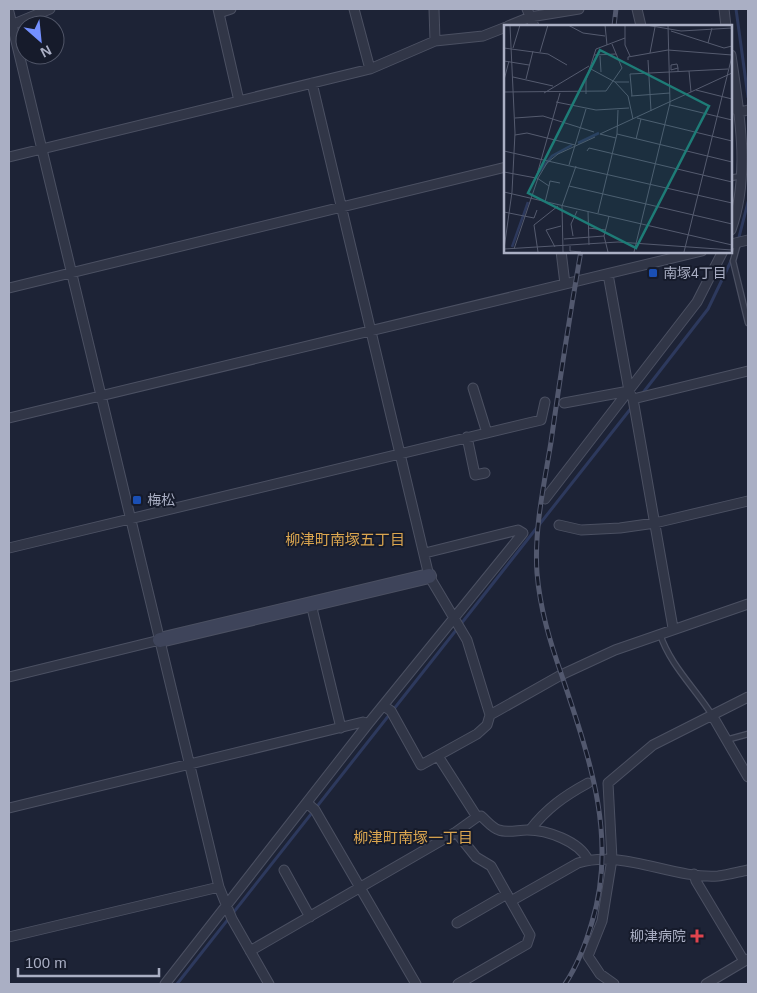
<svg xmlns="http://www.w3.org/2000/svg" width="757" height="993" viewBox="0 0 757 993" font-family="Helvetica,'Noto Sans JP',sans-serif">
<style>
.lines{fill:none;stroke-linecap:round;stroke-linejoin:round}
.stream{stroke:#2d395d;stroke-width:3}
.lane-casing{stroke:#4b5062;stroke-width:7}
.street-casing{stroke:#4b5062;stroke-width:11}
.secondary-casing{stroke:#4b5062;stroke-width:16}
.lane{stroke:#313647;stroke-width:4.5}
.street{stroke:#313647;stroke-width:9}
.secondary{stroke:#3e445a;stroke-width:14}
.rail-casing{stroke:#52586e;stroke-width:5}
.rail{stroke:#161b2b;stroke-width:3;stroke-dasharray:9;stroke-linecap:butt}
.transit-dot{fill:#1a4fb4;stroke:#161b2b;stroke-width:2}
.health-dot{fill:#e0444e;stroke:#161b2b;stroke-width:2}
.labels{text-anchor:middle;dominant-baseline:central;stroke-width:4;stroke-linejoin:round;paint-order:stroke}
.poi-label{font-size:14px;fill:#aaafc4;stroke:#161b2b;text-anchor:start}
.neighbourhood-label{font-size:15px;fill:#daa54f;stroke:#161b2b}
.inset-river{fill:none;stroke:#2d395d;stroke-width:2.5}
.inset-road{fill:none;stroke:#555b6f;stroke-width:1}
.view{fill:#1e7c77;fill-opacity:0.15;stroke:#1e7c77;stroke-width:2.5}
.inset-edge{fill:none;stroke:#aaafc4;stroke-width:2.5}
</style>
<rect width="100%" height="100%" fill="#1d2336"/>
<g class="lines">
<!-- stream -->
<path class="stream" d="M736,9L748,97
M738,241L748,202
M642,394L708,309L732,259
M177,984L632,407"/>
<defs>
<path id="lane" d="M731,178L741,176
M738,243L733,261L748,323
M660,634C670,665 695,688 712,715
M726,740L748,734"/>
<path id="street" d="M218,9L239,101
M354,9L370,69
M434,9L435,41
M527,9L534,26
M637,9L641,26
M724,9L726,26
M9,12L219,887L232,919L269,984
M219,13L231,9
M9,26L50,9
M508,26L530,17L579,9
M731,55C739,111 751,175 731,230
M312,83L429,576L467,640L490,715L487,725L477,734L421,765L391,711L384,706
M731,107L740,112L748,110
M9,157L370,69L435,41L483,36L506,27
M731,244L748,240
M561,251L565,284
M608,274L629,391L633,399L673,628
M9,288L506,167
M473,388L487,433
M633,399L748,371
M564,403L629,391
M9,418L702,251
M467,437L475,475L485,473
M545,499L697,302L723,251
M559,525L581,530L620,528L655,523L748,501
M9,548L541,420L545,402
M311,604L341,728
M9,677L160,640
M490,715L561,675L615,650L748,604
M712,715L748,777
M438,756L477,817L481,816C487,821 492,828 499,830C507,833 518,830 527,830C547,830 579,841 588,860
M307,803L315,810L416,984
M9,808L363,722L368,724
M530,830C546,809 564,796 588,783
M456,832L476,857L491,866L530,935L527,944L458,984
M284,870L310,917
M694,874L696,881L744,961
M511,901L578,863C624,849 671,879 718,876C728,875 738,872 748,870
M457,923L507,894
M9,937L219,887
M250,951L456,832L477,817
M165,984L368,724L523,533L518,530L425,553
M614,984L600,974L588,956L602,921L612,859L608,783L653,745L748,697
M706,984L748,959"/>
<path id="secondary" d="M160,640L429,576"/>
</defs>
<!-- lane casing -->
<use href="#lane" class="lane-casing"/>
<!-- street casing -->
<use href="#street" class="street-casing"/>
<!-- secondary casing -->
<use href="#secondary" class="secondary-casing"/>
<!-- lane -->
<use href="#lane" class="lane"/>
<!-- street -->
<use href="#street" class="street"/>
<!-- secondary -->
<use href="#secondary" class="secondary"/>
<defs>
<path id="rail" d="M614,26L616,9
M565,984C577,966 586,943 592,922C618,837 589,757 562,676C550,642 540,609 537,573C534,529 544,485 551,442C560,378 570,314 581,251"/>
</defs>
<!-- rail casing -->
<use href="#rail" class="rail-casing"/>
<!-- rail -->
<use href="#rail" class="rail"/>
</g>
<!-- markers -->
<g class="transit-dot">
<rect x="648" y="268" width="10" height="10" rx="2.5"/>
<rect x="132" y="495" width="10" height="10" rx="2.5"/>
</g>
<path class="health-dot" d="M694.5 928.5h5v5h5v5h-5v5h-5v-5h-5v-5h5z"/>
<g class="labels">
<!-- poi labels -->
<g class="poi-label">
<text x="663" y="273">南塚4丁目</text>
<text x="147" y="500">梅松</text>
<text x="686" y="936" text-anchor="end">柳津病院</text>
</g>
<!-- neighbourhood labels -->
<g class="neighbourhood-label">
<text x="345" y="539">柳津町南塚五丁目</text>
<text x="413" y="837">柳津町南塚一丁目</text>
</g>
</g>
<!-- overview -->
<g transform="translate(504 25)">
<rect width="228" height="228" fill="#1d2336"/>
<path class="inset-river" d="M74,118L95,108M35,147L48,131L68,120M8,222L24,177"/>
<path class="inset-road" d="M64,0L79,8L101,11M101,0L103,20M121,0V20L126,31M142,0L177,6L228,3M167,6L220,23L228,21M204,18L208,3M0,23L44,29L63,40M9,23L16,0M36,27L44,0M146,28L151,2M90,30L112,29M96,31L97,47M124,35V32L164,25L228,30M144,35L147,86M0,36L25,40M85,43L111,57H125M185,46L187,67M174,47V43L167,45V40L173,39L174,43M9,52L49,61M22,54L29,26M0,55L5,36M111,57L124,71L129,94M192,65L228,74M0,67L102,66L118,43L108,19M40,68L85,41M82,69V55L92,24L121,13M127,71L166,68M128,71L126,49L224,44M52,77L92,85L125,83M166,80L228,95M11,93L39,91L90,107M133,93L228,116M96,109L228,48M96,109L112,113M113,109L228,137M11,110L23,108L71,120M132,114L137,94M0,126L228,178M83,126L85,123L228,157M65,140L82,84M0,147L32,153L56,68M33,153L45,161L41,177M45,161L46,156L56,158M65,161L228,199M0,167L228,220M84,186L85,220M0,187L30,193L33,185M94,188L113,109L114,85M84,203L102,205M69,211L67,199L73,186M100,211L105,191M60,214L100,211L104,227M66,221V226L77,227M51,222L42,205L57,201M0,224L114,217L228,225M0,224L8,167L11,108L6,0M10,224L34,153L43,138L54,129L91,112M34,227L30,200L54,181M59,227L58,181L72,141M130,227L166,78L164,0M180,227L228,31"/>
<path class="view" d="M96,25L205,81L132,223L24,168Z"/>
<rect width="228" height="228" class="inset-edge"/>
</g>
<!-- border -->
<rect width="757" height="993" fill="none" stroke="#aaafc4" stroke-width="20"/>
<!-- north arrow -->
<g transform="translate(40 40) rotate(153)"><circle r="24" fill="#161b2b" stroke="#515668"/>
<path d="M0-4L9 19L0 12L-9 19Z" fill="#7490ff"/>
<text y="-8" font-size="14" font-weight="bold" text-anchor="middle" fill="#aaafc4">N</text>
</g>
<!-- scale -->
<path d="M18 968v8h141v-8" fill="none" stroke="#aaafc4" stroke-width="2.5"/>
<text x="25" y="968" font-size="15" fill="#aaafc4" stroke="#161b2b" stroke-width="4" paint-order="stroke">100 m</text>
</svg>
